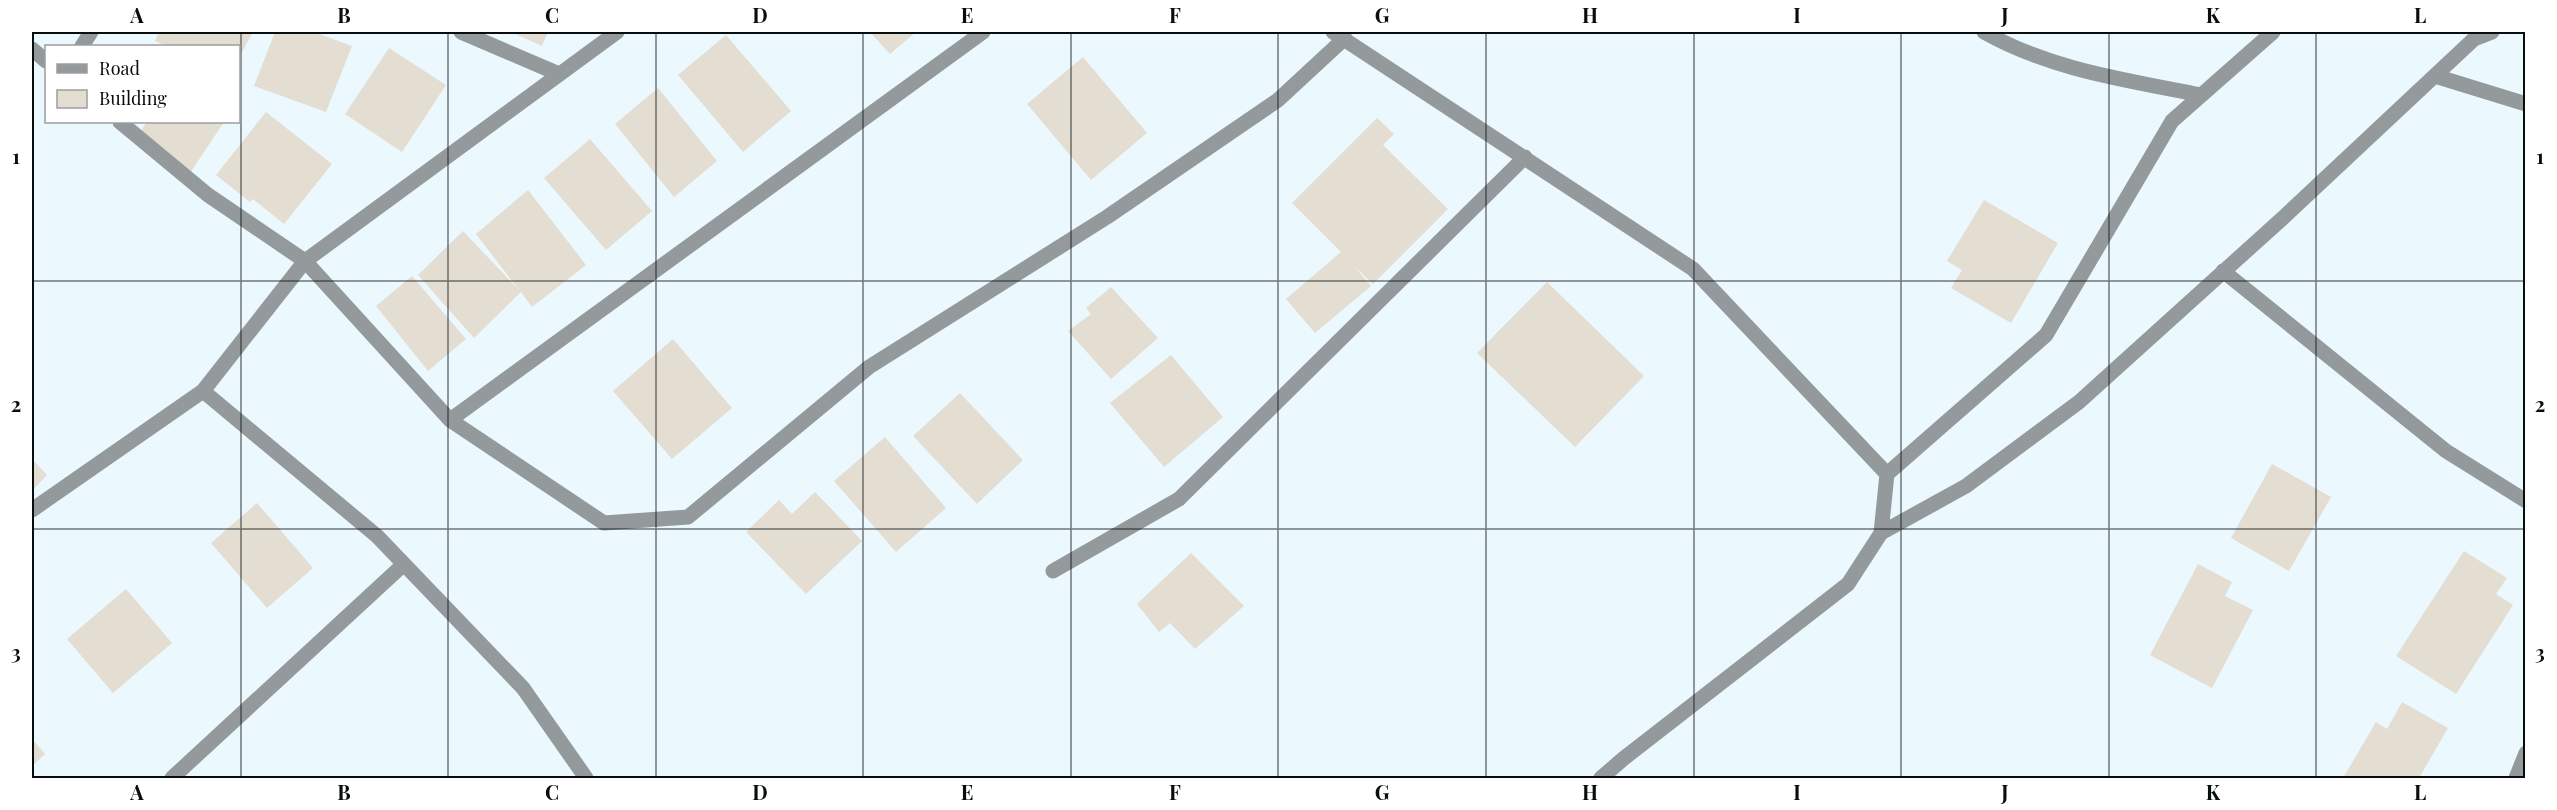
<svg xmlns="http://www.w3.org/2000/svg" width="2557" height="810" viewBox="0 0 2557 810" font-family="'Playfair Display',serif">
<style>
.building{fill:#e3ddd2}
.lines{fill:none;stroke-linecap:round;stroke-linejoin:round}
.minor{stroke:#949a9c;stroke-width:15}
.grid{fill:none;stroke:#080d0e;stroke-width:1.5;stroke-opacity:0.55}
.neatline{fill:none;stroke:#080d0e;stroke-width:2}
.grid-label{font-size:20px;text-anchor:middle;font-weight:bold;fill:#080d0e}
</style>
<rect width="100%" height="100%" fill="#ebf9fe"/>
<!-- building -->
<path class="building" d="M159,32H253L238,59V46H166L155,41Z
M275,32H314L352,46L326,112L254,86Z
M511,32H548L542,46Z
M870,32H916L890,54Z
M726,35L791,111L743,152L678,75Z
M389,48L446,85L402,152L345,114Z
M1083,57L1147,133L1091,180L1027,104Z
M658,88L717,161L674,197L615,124Z
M266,112L332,164L284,224L253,199L250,202L216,175Z
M1377,118L1394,134L1383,145L1448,209L1373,284L1355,267L1371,286L1315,333L1286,299L1341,252L1292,203Z
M147,122H224L190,173L136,138Z
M590,139L652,211L606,250L544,178Z
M528,190L586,265L532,307L521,292L474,338L418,275L463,231L519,290L476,234Z
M1984,200L2058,243L2011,323L1951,288L1962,270L1947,261Z
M412,276L466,339L428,371L376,306Z
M1547,282L1644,376L1575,447L1477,353Z
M1111,287L1158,338L1111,379L1068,331L1091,314L1086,308Z
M673,339L732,408L672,459L613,391Z
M1171,355L1223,417L1164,467L1110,403Z
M960,393L1023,460L977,504L913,436Z
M885,437L946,508L896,552L834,481Z
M32,459L47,475L32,491Z
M2272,464L2331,497L2289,571L2231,538Z
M815,492L862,541L806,594L746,532L779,500L792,514Z
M257,503L313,568L267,608L211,543Z
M2464,551L2507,578L2496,594L2513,605L2456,694L2396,656Z
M1191,553L1244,606L1195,649L1170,623L1159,632L1137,604Z
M2198,564L2232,582L2225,596L2253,610L2212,688L2150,655Z
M126,589L172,643L113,693L67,639Z
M2402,702L2448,728L2419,778H2343L2376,722L2387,729Z
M32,739L45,754L32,766Z"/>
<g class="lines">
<!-- minor -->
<path class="minor" d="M461,32L559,74
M1333,32L1693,269L1887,474L2046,335L2172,121L2273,32
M1984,32C2051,70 2127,80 2201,95
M82,46L91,32
M32,49L46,61
M2435,76L2526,104
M120,122L208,195L305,261L617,32
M2223,271L2446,451L2526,501
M203,391L377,536L523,688L586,778
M450,420L604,523L688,517L869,367L1107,217L1278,100L1345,38
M32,510L203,391L305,261L450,420L983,32
M1881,533L1966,486L2079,402L2285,216L2474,39L2492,32
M1053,571L1179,499L1525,157
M172,778L404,564
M1601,778L1623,759L1848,584L1881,533L1887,474
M2516,778L2526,753"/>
</g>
<!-- grid -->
<path class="grid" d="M241,32V778M448,32V778M656,32V778M863,32V778M1071,32V778M1278,32V778M1486,32V778M1694,32V778M1901,32V778M2109,32V778M2316,32V778M32,281H2526M32,529H2526"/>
<!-- border -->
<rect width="2557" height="810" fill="none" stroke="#ffffff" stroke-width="66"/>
<!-- legend -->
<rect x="45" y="45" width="195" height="78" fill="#ffffff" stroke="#9c9e9f" stroke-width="1.5"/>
<rect x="57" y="64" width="30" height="9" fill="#949a9c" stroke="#9c9e9f" stroke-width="1.5"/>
<text x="99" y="75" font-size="18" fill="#080d0e">Road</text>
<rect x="57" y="90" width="30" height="18" fill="#e3ddd2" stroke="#9c9e9f" stroke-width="1.5"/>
<text x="99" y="105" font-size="18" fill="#080d0e">Building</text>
<rect x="33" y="33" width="2491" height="744" class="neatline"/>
<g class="grid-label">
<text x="137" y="23">A</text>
<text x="344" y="23">B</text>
<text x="552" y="23">C</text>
<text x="760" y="23">D</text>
<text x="967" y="23">E</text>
<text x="1175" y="23">F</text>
<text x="1382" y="23">G</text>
<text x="1590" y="23">H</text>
<text x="1797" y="23">I</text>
<text x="2005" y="23">J</text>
<text x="2213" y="23">K</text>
<text x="2420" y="23">L</text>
<text x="16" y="164">1</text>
<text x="2540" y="164">1</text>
<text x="16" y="412">2</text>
<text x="2540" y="412">2</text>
<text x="16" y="660">3</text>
<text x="2540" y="660">3</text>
<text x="137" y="800">A</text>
<text x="344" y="800">B</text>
<text x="552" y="800">C</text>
<text x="760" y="800">D</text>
<text x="967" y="800">E</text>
<text x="1175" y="800">F</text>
<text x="1382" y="800">G</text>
<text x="1590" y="800">H</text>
<text x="1797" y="800">I</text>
<text x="2005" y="800">J</text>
<text x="2213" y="800">K</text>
<text x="2420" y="800">L</text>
</g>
</svg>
